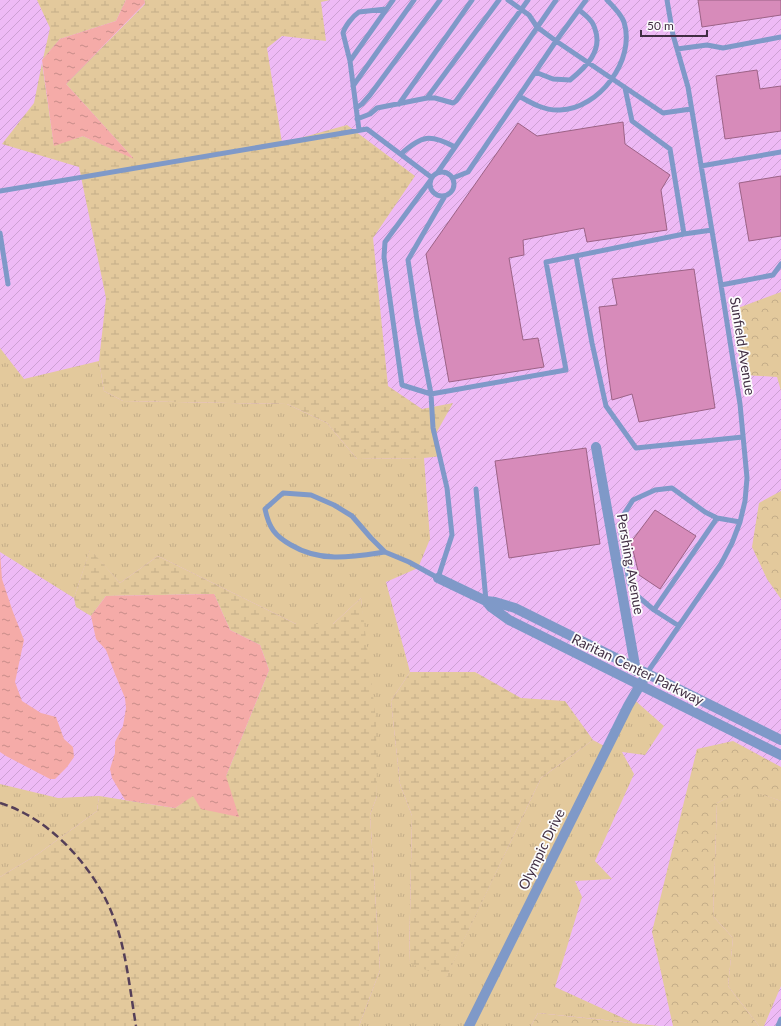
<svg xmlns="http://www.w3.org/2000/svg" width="781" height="1026" viewBox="0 0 781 1026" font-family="Lato,sans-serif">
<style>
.industrial{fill:url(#industrial-furrows)}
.grass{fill:url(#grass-tufts)}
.forest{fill:url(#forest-crowns)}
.wetland{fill:url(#wetland-marsh)}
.water{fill:url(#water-ripples)}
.building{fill:#d78bba;stroke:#9c6286}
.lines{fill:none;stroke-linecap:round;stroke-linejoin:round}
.service{stroke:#7f99c8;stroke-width:5}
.minor{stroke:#7f99c8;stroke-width:10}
.rail{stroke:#553f58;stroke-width:2.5;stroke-dasharray:8 4;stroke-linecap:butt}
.labels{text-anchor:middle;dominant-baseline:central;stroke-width:3.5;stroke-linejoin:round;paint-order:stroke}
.street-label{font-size:14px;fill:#412e43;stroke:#fcfcfc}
</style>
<defs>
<pattern id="industrial-furrows" width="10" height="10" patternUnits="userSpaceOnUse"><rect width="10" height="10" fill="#eebaf5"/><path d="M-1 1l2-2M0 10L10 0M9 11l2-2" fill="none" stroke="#cda0d3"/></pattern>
<pattern id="grass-tufts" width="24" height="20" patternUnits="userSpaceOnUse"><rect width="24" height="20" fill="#e3c99c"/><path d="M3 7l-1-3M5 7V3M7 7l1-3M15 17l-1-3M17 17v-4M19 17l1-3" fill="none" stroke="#c4ad88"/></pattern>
<pattern id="forest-crowns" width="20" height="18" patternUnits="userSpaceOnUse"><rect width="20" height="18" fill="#e3c99c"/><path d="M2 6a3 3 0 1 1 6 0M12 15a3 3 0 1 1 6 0" fill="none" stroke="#c4ad88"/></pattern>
<pattern id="wetland-marsh" width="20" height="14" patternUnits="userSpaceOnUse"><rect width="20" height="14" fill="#e3c99c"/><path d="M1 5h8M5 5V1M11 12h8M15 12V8" fill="none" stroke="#c4ad88"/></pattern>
<pattern id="water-ripples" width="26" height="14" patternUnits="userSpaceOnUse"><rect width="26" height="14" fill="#f5aba8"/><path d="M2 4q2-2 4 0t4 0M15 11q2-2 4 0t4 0" fill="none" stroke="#c88c8a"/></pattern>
</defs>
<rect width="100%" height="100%" fill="#f8c8fe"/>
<!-- industrial -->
<path class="industrial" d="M0,0H781V1026H0Z"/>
<!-- grass -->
<path class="grass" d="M0,348L24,379L99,361L104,391L123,401L287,404L327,423L357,459L424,458L430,539L418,568L386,582L410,672L391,701L400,784L412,816L409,962L446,977L541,778L593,740L604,746L630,696L664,726L645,755L622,752L634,774L595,861L612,879L575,881L582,897L555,987L634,1023L538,1013L531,1026H359L380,970L370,815L377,796L361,598L333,624H296L158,556L120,583L90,550L74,598L0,552Z
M0,784L58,798L99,796L97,811L38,854L0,877Z
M746,788L781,801V986L764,1026H759L728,986L733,938L713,916L717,803Z"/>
<!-- forest -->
<path class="forest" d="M781,292V391L777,377L743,375L730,311Z
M781,491V599L767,579L752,547L759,503Z
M733,741L781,767V801L746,789L717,803L713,916L733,938L728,986L759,1026H673L652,932L697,749Z
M538,1013L659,1026H531Z"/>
<!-- wetland -->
<path class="wetland" d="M37,0H126L116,21L60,39L43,59L50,28Z
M144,0H330L321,2L326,41L282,36L267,48L282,143L347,125L415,176L373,238L388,386L422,409L453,403L434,437L442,456L424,458L357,459L327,423L287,404L123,401L104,391L99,361L106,298L79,167L2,144L34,103L42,63L54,145L83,136L133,158L66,84L145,4Z
M90,549L120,583L158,556L296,624H333L361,598L376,720L377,796L370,815L380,970L359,1026H0V877L38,854L97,811L99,796L175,808L193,795L226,776L269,670L260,645L230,630L214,594L106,596L91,616L76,607L74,598Z
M410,672H475L521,698L565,701L593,740L541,778L446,978L409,963L412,816L400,784L391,701Z"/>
<!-- water -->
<path class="water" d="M126,0H144L145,3L66,84L134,159L83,136L54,146L42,60L60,39L116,21Z
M0,552L2,579L13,612L24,640L15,682L22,701L41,713L56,717L64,739L73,747L74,757L67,767L55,779H50L6,756L0,752Z
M214,594L230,630L260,645L269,670L226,776L239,817L201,809L193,796L175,808L125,800L112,778L110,769L115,753V742L123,726L126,708L125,698L115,674L106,650L96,639L91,616L106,596Z"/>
<!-- building -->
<path class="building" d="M698,0H781V15L702,27Z
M757,70L760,89L781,86V131L725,139L716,76Z
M623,122L625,144L670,175L661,190L667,230L587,242L584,228L523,240L524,255L509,258L523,340L538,338L544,367L449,382L426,254L518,123L537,136Z
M781,176V236L749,241L739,183Z
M694,269L715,408L639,422L632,394L612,400L599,307L617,305L612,279Z
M586,448L600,544L509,558L495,461Z
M655,510L696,536L660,589L639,575L631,542Z"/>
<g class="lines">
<!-- service -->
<path class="service" d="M508,0L529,15L537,27L556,41L663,113L691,109
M677,49L707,45L723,48L781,37
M350,61L343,33C345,26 353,16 359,12L386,9
M535,72L553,79L570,80C586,67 603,51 595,29C594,26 593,23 591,21C588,17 583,13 579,10
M353,86L414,0
M625,88L632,121L670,149L684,234
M519,96C531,103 545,111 560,110C599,109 636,60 624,22C621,14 613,6 607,0
M427,98L499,0
M399,104L472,0
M356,108L362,104L370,95L440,0
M357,119L370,114L377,108L427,98H435L453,103L456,101L528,0
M359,130L350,61L393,0
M401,154C422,135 430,134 455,147
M701,166L781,152
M430 184a12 12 0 1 1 24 0a12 12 0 1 1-24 0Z
M438,172L556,0
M453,178L468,172L556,41L586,0
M0,191L367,129L431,177
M445,196L408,260L417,320L431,394L566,370L546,262L684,234L712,230
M0,233L8,284
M576,256L592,343L606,406L636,448L743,437
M721,285L773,275L781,264
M476,489L486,601
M385,552C352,557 321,563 291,545C275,536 269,528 265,509L283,493L311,495L334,505L352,516L371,538L385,552L409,562L438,578L452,535L447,488L433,428L431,394L402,385L384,257L385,242L430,181
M654,610L717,518
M679,626L654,610L634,593L629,582L621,533L624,514L633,500L655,490L672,488L705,512L717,518L740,522
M647,673L721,564L732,543L740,522L745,501L747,478L740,404L721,285L688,87L673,35L667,0
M778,1026L781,1019"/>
<!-- minor -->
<path class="minor" d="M596,447L636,671
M438,578L486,601L495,602L515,608L781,740
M486,601L491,607L509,620L781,755
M469,1026L628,706L647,673"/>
<!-- rail -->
<path class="rail" d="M0,803C50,818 95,868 113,916C126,948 130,991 136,1026"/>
</g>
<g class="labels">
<!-- street labels -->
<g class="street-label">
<text transform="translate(743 346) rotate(81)">Sunfield Avenue</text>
<text transform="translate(631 564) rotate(80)">Pershing Avenue</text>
<text transform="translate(638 669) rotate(26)">Raritan Center Parkway</text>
<text transform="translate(541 849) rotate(-64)">Olympic Drive</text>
</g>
</g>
<!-- scale -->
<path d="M641 30v6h66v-6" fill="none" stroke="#412e43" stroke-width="2"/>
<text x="647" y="30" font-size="12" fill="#412e43" stroke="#fcfcfc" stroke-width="3" paint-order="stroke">50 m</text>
</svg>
